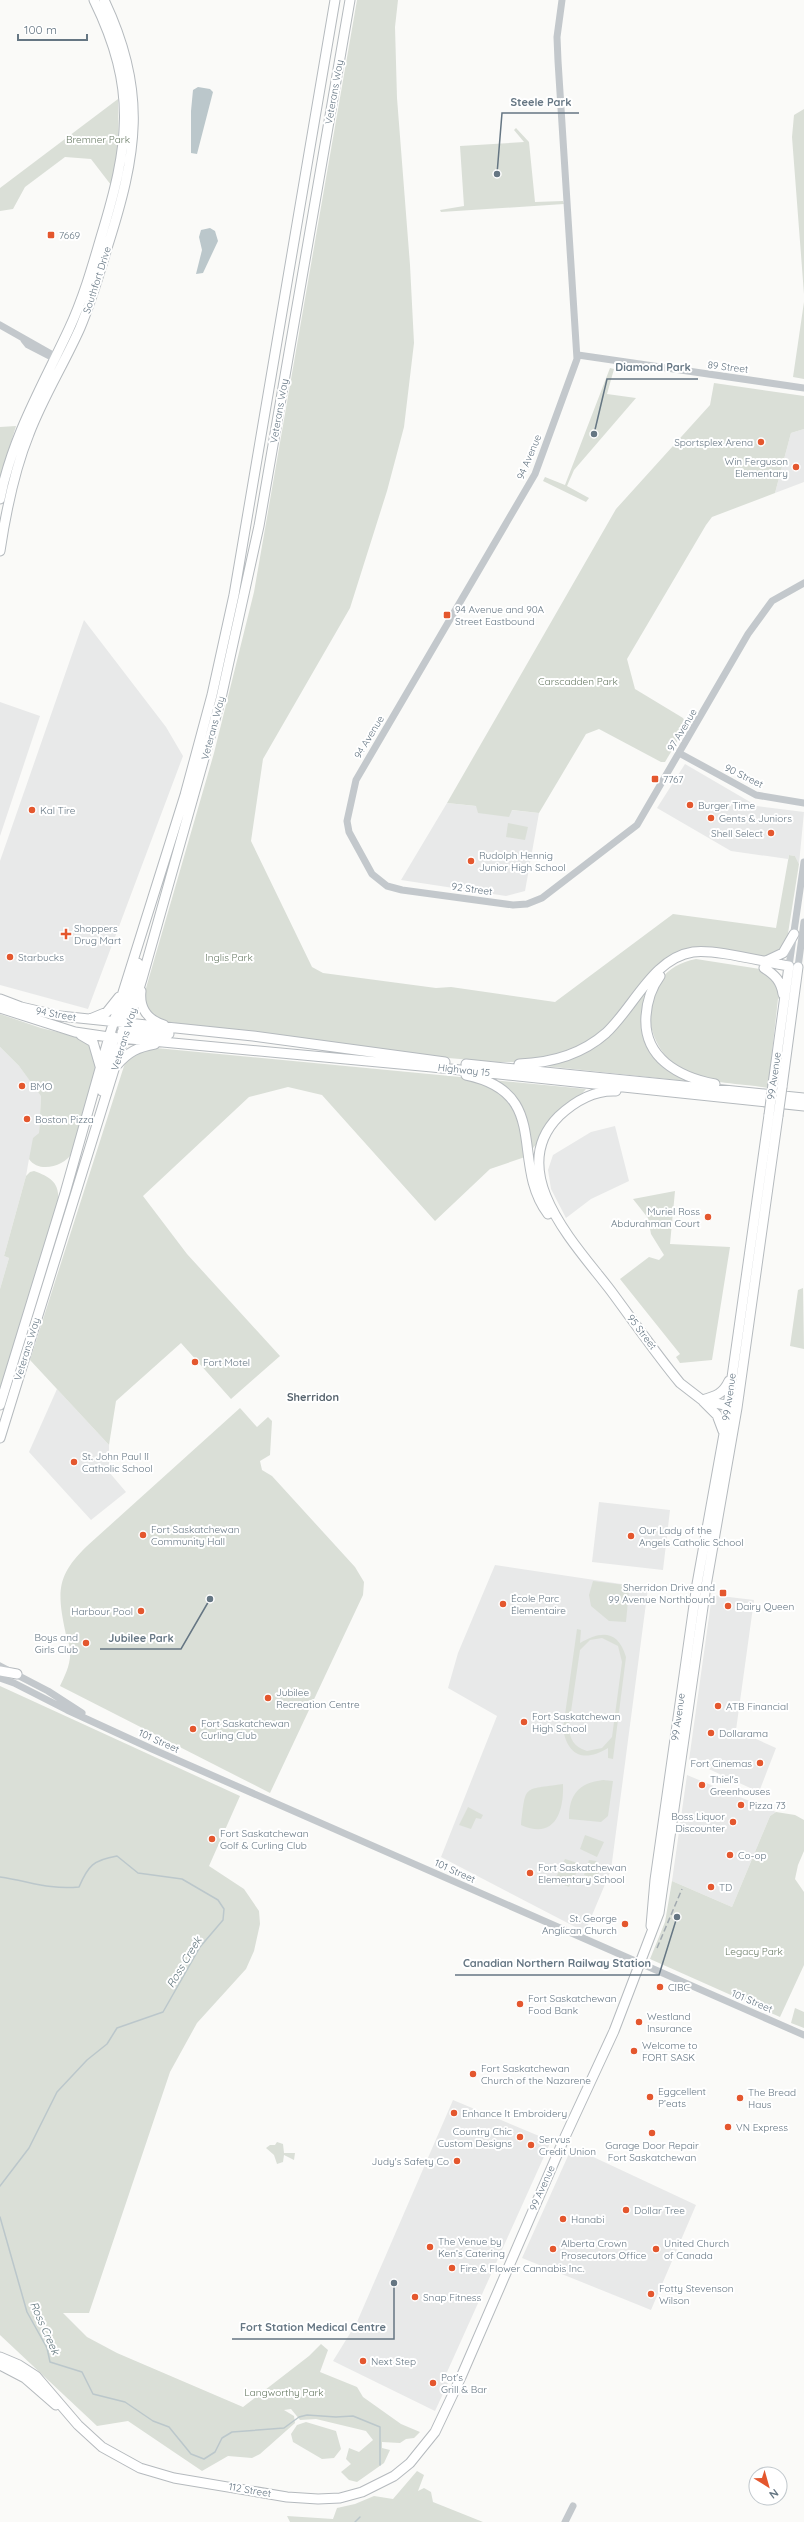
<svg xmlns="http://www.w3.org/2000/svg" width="804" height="2522" viewBox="0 0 804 2522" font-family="Quicksand,sans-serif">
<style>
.built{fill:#e8e9e9}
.green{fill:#dadfd7;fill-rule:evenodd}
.water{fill:#bbc7cb}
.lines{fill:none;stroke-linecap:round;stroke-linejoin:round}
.stream{stroke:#bbc7cb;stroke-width:1.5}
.major-casing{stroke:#b5babe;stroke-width:11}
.minor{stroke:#c3c8cc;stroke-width:7}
.major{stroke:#fff;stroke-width:9}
.rail{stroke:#a2aab0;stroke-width:1.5;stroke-dasharray:6 3;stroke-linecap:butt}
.major-bridge-casing{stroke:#b5babe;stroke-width:11;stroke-linecap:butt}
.major-bridge{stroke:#fff;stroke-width:9}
.poi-dot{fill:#e4572e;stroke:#fff;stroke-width:1.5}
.labels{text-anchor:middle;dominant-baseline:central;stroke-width:4;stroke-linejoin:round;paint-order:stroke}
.street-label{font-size:10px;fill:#657683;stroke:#fff}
.park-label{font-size:10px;fill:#687a64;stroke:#fff}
.poi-label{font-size:10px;fill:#657683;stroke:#fff;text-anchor:start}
.neighbourhood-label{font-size:11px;font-weight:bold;fill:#57646e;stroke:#fff}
.water-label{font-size:11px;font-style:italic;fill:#60757c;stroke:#fff}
.leader{fill:none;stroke:#657683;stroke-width:1.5}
.callout-dot{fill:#657683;stroke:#fff;stroke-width:1.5}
.callout-label{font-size:11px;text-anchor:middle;font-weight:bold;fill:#657683;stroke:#fff;stroke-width:4;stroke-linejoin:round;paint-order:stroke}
</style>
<rect width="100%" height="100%" fill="#fafaf8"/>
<!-- built -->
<path class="built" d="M804,429V482L775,493L791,433Z
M84,620L166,727L183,756L88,1009L0,985V861Z
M0,702L40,716L0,836Z
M685,764L757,806L804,812L799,864L795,856L789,855L788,859L731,851L657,808Z
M447,803L539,813L525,891L506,896L401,880Z
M0,1047L19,1066L41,1095L39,1133L29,1159L26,1176L4,1256L9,1258L0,1289Z
M615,1126L629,1181L591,1199L566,1218L551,1189L548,1170L553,1155L591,1132Z
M57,1389L109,1445V1472L126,1492L91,1520L29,1452Z
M599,1502L670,1510L663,1570L592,1562Z
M495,1565L648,1588L611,1870L585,1932L441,1857L497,1716L448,1688L458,1653Z
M712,1595L754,1600L736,1730L776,1748L759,1792L689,1760Z
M687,1775L776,1812L770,1816L732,1907L672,1881Z
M453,2100L551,2141L443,2381L448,2383L435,2411L333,2361L357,2322Z
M572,2147L696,2205L651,2310L522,2258Z"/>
<!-- green -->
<path class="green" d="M357,0H398L395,27L397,98L410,265L414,343L404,427L387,491L350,608L263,759L251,841L312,967L323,973L436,988L451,987L555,1002L673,914L776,928L789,855L795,856L799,864L786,946L769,957L701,949L680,954L600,1035L574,1052L534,1062H496L436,1057L161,1021L147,1011L144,995L214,753L254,592Z
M118,99L119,149L111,185L91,159L65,157L25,187L13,209L0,211V188Z
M804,109V294L792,137L794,115Z
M516,128L529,142L535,202L563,201L564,204L441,212L440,210L464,206L460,146L524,142L514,130Z
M804,302V379L793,377Z
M610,368L614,369L607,394L636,398L574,470L567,486L589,498L586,502L543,481L545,477L565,485Z
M714,383L804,396V429L791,433L775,493L712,517L706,525L627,659L635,689L683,718L687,725L665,762H661L599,729L586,734L539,813L512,810L509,817L478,813L476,806L447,803L616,509L710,405Z
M16,426L0,479V427Z
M508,823L528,827L525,840L506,837Z
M696,959L760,969L779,984L780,998L778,999L768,1088C747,1084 707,1083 690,1075C636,1049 635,970 696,959Z
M643,993L646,994V1038L686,1081L535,1065L588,1048Z
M0,1014L41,1028L82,1038C93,1046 96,1057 96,1070L72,1153C65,1166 39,1174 29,1159L33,1138L39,1133L41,1096L19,1066L0,1047Z
M156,1048L586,1089L525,1157L490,1169L435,1221L322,1095L288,1087L249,1097L143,1196L187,1254L280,1356L231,1399L181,1343L116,1401L109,1445L30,1360L124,1066C131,1051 141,1051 156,1048Z
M34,1171C51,1177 60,1183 58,1202L0,1389V1289L9,1258L4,1256L26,1176L30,1172Z
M675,1191L670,1244L730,1247L712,1360L680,1363L676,1357L680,1354L620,1279L649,1257L659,1260L664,1255L651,1234L648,1218L633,1199Z
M803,1288L804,1349L790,1346L798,1290Z
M240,1408L257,1427L268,1417L272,1421L270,1455L260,1461L262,1470L272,1476L355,1567L364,1582L363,1595L270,1793L60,1686C65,1675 71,1664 70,1651C70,1644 66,1637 65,1630C57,1591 57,1575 87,1546Z
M593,1581L625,1585L629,1590L626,1622L609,1621L591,1606L589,1595Z
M577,1629L581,1630L580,1643C600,1631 618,1629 626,1657L613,1759L608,1758V1748C585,1762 568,1757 563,1729ZM602,1638L618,1646L622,1662L612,1737L602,1748L587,1751C574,1747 569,1739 569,1725L580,1650L590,1640Z
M0,1686L240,1796L209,1866L244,1889L259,1911L260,1924L254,1951L246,1969L197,2023L170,2072L89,2313H63L87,2337L117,2353L243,2407L309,2356L321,2344L328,2350L320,2372L357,2387L363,2397L401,2424L420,2432L414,2438L406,2439L400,2443L382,2442V2448L390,2450L384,2463L357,2482L349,2480L341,2472L351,2464L346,2459L349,2448L359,2452L373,2440L366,2431L316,2419L300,2420L291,2409L284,2410L294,2416L295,2423L260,2454L252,2458L228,2456L202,2471L128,2421L97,2426L0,2335Z
M603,1780L613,1781L608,1816L601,1822L569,1819C569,1794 579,1783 603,1780Z
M563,1784C564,1812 555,1840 521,1825C526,1784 522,1790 563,1784Z
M468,1807L483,1815L481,1819L476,1818L471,1829L459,1825Z
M776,1812L795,1815L804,1820V1851L798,1865L795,1879L804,1892V1965L780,2017L650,1959L665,1922L672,1881L732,1907L770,1816Z
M585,1835L604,1842L597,1857L580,1849Z
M565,1859L581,1864L569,1887L554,1881Z
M589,1860L596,1861L601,1868L596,1879L584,1875Z
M795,2008L804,2012V2028L791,2023Z
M277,2142L283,2144L284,2153H295L294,2160L284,2155L283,2162L277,2164L274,2155L266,2148L270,2145H275Z
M306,2422L336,2431L341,2449L334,2458L322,2459L293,2442L291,2434L297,2425Z
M417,2471L424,2475L418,2491L424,2488L431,2492L433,2502L483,2522H290L287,2516L333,2519L337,2508L355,2504L374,2496L393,2499Z"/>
<!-- water -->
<path class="water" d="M198,87L210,89L213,92L197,154L191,153V111L193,90Z
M210,228L215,231L218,241L203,273L196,274L202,250L199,237L201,230Z"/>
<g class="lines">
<!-- stream -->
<path class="stream" d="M0,1877C29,1881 48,1890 79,1887C88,1866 93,1860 117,1856L138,1873L182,1879L218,1900L224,1909L223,1920L200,1947L163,2012L117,2028L107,2044L87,2060L57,2092L29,2148L0,2186
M0,2217L27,2312L47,2348L50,2362L82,2372L93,2394L125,2402L153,2421L169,2427L191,2454L204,2459L215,2452L222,2438L232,2432L284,2428L299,2417L307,2415L336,2417L353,2416L380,2427V2465
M355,2522L360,2517"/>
<defs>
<path id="major" d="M0,499C12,437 43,385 69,329C83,299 92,268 101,237C129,145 138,90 94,0
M0,551C6,511 14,471 29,434C43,397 64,364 80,328C91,302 99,275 107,248C137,154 148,92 104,0
M766,961L783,953L794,934
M764,968C775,975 781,981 783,994
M660,976C651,988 647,1002 646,1016C643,1058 679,1077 715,1084
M141,991C139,1008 148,1020 164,1025
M0,999L21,1007L60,1016L253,1036L445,1062
M0,1008L75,1032L109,1037L432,1067L804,1106
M90,1019L107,1012L119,997
M123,1028L124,1018L138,963
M122,1032L169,1034
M81,1035L93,1042L100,1066
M466,1064L804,1098
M519,1064C552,1063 581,1055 606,1033C634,1007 653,958 693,952C717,949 763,962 789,966L773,1084
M117,1065C128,1052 138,1047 155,1044
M466,1075C553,1093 509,1162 548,1214
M782,1087L798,967
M102,1091L114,1037
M616,1091C594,1090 575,1101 559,1116C503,1172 577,1246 611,1291C634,1322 656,1354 680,1383L702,1400L734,1407
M702,1400C716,1396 723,1394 729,1381
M703,1401L717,1415L723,1431
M0,1405L65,1193L109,1037L185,795L212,695L234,595L335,0
M0,1438L142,979L221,698L259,526L350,0
M0,1671L17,1674
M651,1926L655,1880L697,1584L724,1434L769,1115
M0,2357L19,2365L36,2376L78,2425L102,2447L140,2468L174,2478L287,2497L318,2499L340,2498L362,2492L394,2476L410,2463L435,2432L461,2377L564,2139L614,2031L659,1913L706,1586L737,1408L778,1116
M0,2365L25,2378L56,2405"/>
</defs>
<!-- major casing -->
<use href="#major" class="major-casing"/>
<!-- minor -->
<path class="minor" d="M562,0L557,37L558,61L577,359L535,474L356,780L347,821L349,832L372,874L387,886L402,890L513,905L527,904L542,898L637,825L748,634L772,601L804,583
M0,325L60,359
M24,340L28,345L59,361
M578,355L804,388
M679,753L756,795L804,803
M804,862L789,966L798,967L804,922
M0,1666L48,1691L82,1713
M0,1678L14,1683L67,1710L152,1749L804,2035
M565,2522L573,2506"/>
<!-- major -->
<use href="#major" class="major"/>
<!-- rail -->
<path class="rail" d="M657,1948L682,1889"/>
<defs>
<path id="major-bridge" d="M769,1115L773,1084
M778,1116L782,1087"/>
</defs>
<!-- major-bridge casing -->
<use href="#major-bridge" class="major-bridge-casing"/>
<!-- major-bridge -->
<use href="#major-bridge" class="major-bridge"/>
</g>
<!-- markers -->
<g class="poi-dot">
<rect x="47" y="231" width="8" height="8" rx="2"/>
<circle cx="761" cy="442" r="4"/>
<circle cx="796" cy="467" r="4"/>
<rect x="443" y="611" width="8" height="8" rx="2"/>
<rect x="651" y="775" width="8" height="8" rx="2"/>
<circle cx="690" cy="805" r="4"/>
<circle cx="32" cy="810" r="4"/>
<circle cx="711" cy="818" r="4"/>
<circle cx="771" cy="833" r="4"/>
<circle cx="471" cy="861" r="4"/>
<path d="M64 928h4v4h4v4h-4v4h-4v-4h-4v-4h4z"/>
<circle cx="10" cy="957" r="4"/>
<circle cx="22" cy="1086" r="4"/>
<circle cx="27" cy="1119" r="4"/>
<circle cx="708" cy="1217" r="4"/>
<circle cx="195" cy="1362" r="4"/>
<circle cx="74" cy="1462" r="4"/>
<circle cx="143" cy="1535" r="4"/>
<circle cx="631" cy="1536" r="4"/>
<rect x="719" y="1589" width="8" height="8" rx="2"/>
<circle cx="503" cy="1604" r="4"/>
<circle cx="728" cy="1606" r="4"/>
<circle cx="141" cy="1611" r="4"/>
<circle cx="86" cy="1643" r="4"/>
<circle cx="268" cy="1698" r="4"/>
<circle cx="718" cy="1706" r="4"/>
<circle cx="524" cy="1722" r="4"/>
<circle cx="193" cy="1729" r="4"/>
<circle cx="711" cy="1733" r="4"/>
<circle cx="760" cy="1763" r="4"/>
<circle cx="702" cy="1785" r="4"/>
<circle cx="741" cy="1805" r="4"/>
<circle cx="733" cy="1822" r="4"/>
<circle cx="212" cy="1839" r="4"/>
<circle cx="730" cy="1855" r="4"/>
<circle cx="530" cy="1873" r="4"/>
<circle cx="711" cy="1887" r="4"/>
<circle cx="625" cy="1924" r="4"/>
<circle cx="660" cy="1987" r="4"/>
<circle cx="520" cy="2004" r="4"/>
<circle cx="639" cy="2022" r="4"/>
<circle cx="634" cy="2051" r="4"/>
<circle cx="473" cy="2074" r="4"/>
<circle cx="650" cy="2097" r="4"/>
<circle cx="740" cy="2098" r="4"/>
<circle cx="454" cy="2113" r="4"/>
<circle cx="728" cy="2127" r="4"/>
<circle cx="652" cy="2133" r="4"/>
<circle cx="520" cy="2137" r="4"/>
<circle cx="531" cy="2145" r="4"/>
<circle cx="457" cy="2161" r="4"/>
<circle cx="626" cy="2210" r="4"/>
<circle cx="563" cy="2219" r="4"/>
<circle cx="430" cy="2247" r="4"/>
<circle cx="553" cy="2249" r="4"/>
<circle cx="656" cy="2249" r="4"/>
<circle cx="452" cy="2268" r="4"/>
<circle cx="651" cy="2294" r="4"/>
<circle cx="415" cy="2297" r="4"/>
<circle cx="363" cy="2361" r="4"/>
<circle cx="433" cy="2383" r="4"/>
</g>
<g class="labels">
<!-- street labels -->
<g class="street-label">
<text transform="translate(334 92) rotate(-80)">Veterans Way</text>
<text transform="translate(97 280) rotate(-72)">Southfort Drive</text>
<text transform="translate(728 367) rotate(7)">89 Street</text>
<text transform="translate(279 411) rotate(-80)">Veterans Way</text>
<text transform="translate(529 457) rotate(-67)">94 Avenue</text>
<text transform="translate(213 728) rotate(-75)">Veterans Way</text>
<text transform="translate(682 730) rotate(-59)">97 Avenue</text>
<text transform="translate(369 737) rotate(-59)">94 Avenue</text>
<text transform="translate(744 776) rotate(26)">90 Street</text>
<text transform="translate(472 889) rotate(8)">92 Street</text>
<text transform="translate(56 1014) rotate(10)">94 Street</text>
<text transform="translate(124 1039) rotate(-73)">Veterans Way</text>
<text transform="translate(464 1070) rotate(6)">Highway 15</text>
<text transform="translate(774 1076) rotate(-82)">99 Avenue</text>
<text transform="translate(642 1332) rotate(53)">95 Street</text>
<text transform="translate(27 1349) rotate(-73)">Veterans Way</text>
<text transform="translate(729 1397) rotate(-82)">99 Avenue</text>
<text transform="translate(678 1717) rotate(-82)">99 Avenue</text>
<text transform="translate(159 1741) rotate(24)">101 Street</text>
<text transform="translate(455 1871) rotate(24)">101 Street</text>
<text transform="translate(752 2001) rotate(23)">101 Street</text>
<text transform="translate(542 2188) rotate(-66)">99 Avenue</text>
<text transform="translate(250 2490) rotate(10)">112 Street</text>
</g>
<!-- park labels -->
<g class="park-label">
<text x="98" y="139">Bremner Park</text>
<text x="578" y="681">Carscadden Park</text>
<text x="229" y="957">Inglis Park</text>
<text x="754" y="1951">Legacy Park</text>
<text x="284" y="2392">Langworthy Park</text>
</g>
<!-- poi labels -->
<g class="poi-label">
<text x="59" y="235">7669</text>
<text x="753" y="442" text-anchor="end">Sportsplex Arena</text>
<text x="788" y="461" text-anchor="end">Win Ferguson<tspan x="788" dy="12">Elementary</tspan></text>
<text x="455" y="609">94 Avenue and 90A<tspan x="455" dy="12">Street Eastbound</tspan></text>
<text x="663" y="779">7767</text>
<text x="698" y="805">Burger Time</text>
<text x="40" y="810">Kal Tire</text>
<text x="719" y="818">Gents &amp; Juniors</text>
<text x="763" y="833" text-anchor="end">Shell Select</text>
<text x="479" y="855">Rudolph Hennig<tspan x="479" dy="12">Junior High School</tspan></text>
<text x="74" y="928">Shoppers<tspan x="74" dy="12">Drug Mart</tspan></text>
<text x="18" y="957">Starbucks</text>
<text x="30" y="1086">BMO</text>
<text x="35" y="1119">Boston Pizza</text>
<text x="700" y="1211" text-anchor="end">Muriel Ross<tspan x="700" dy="12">Abdurahman Court</tspan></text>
<text x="203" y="1362">Fort Motel</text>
<text x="82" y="1456">St. John Paul II<tspan x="82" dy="12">Catholic School</tspan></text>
<text x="151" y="1529">Fort Saskatchewan<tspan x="151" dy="12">Community Hall</tspan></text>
<text x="639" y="1530">Our Lady of the<tspan x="639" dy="12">Angels Catholic School</tspan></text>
<text x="715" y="1587" text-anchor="end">Sherridon Drive and<tspan x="715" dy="12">99 Avenue Northbound</tspan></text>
<text x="511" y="1598">École Parc<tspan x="511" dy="12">Élementaire</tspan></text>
<text x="736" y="1606">Dairy Queen</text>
<text x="133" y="1611" text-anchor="end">Harbour Pool</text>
<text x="78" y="1637" text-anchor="end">Boys and<tspan x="78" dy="12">Girls Club</tspan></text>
<text x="276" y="1692">Jubilee<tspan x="276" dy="12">Recreation Centre</tspan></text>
<text x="726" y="1706">ATB Financial</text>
<text x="532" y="1716">Fort Saskatchewan<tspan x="532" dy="12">High School</tspan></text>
<text x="201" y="1723">Fort Saskatchewan<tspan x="201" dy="12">Curling Club</tspan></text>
<text x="719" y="1733">Dollarama</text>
<text x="752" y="1763" text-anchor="end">Fort Cinemas</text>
<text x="710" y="1779">Thiel's<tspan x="710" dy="12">Greenhouses</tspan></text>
<text x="749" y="1805">Pizza 73</text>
<text x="725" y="1816" text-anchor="end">Boss Liquor<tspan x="725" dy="12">Discounter</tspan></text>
<text x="220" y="1833">Fort Saskatchewan<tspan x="220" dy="12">Golf &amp; Curling Club</tspan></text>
<text x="738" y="1855">Co-op</text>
<text x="538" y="1867">Fort Saskatchewan<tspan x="538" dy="12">Elementary School</tspan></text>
<text x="719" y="1887">TD</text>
<text x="617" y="1918" text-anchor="end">St. George<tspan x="617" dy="12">Anglican Church</tspan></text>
<text x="668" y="1987">CIBC</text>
<text x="528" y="1998">Fort Saskatchewan<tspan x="528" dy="12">Food Bank</tspan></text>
<text x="647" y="2016">Westland<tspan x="647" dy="12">Insurance</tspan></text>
<text x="642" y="2045">Welcome to<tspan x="642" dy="12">FORT SASK</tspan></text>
<text x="481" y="2068">Fort Saskatchewan<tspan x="481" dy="12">Church of the Nazarene</tspan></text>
<text x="658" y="2091">Eggcellent<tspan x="658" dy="12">P’eats</tspan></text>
<text x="748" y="2092">The Bread<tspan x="748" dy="12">Haus</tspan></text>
<text x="462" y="2113">Enhance It Embroidery</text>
<text x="736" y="2127">VN Express</text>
<text x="512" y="2131" text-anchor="end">Country Chic<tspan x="512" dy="12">Custom Designs</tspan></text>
<text x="539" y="2139">Servus<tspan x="539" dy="12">Credit Union</tspan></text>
<text x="652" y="2145" text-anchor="middle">Garage Door Repair<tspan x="652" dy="12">Fort Saskatchewan</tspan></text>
<text x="449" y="2161" text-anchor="end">Judy's Safety Co</text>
<text x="634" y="2210">Dollar Tree</text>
<text x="571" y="2219">Hanabi</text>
<text x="438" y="2241">The Venue by<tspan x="438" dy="12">Ken’s Catering</tspan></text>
<text x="561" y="2243">Alberta Crown<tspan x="561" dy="12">Prosecutors Office</tspan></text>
<text x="664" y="2243">United Church<tspan x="664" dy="12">of Canada</tspan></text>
<text x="460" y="2268">Fire &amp; Flower Cannabis Inc.</text>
<text x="659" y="2288">Fotty Stevenson<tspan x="659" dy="12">Wilson</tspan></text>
<text x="423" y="2297">Snap Fitness</text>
<text x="371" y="2361">Next Step</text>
<text x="441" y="2377">Pot's<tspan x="441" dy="12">Grill &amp; Bar</tspan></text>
</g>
<!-- neighbourhood labels -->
<g class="neighbourhood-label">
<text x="313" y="1397">Sherridon</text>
</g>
<!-- water labels -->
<g class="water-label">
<text transform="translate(184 1962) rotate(-59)">Ross Creek</text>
<text transform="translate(45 2328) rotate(66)">Ross Creek</text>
</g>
</g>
<!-- callouts -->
<path class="leader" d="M497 174L502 113H579M594 434L607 379H698M210 1599L181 1649H100M677 1917L659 1975H455M394 2283L394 2339H232"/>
<g class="callout-dot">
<circle cx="497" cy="174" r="4"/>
<circle cx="594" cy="434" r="4"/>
<circle cx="210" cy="1599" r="4"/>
<circle cx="677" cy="1917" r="4"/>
<circle cx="394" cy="2283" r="4"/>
</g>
<g class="callout-label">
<text x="541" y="106">Steele Park</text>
<text x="653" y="371">Diamond Park</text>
<text x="141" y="1642">Jubilee Park</text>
<text x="557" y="1967">Canadian Northern Railway Station</text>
<text x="313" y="2331">Fort Station Medical Centre</text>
</g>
<!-- north arrow -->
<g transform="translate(768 2486) rotate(143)"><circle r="19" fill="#ffffff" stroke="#c1c8cd"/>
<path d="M0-3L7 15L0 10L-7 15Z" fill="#e4572e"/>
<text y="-6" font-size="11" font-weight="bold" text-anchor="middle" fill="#657683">N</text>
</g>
<!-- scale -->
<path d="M18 34v6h69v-6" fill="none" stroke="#657683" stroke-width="2"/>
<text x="24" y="34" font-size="12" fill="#657683" stroke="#ffffff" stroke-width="3" paint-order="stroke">100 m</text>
</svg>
